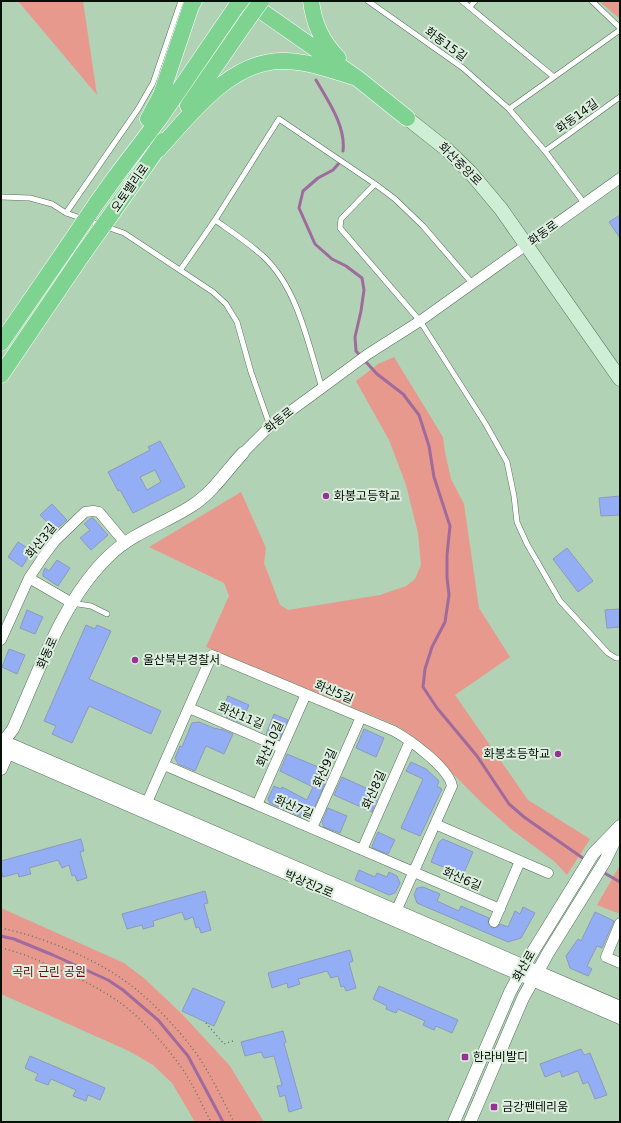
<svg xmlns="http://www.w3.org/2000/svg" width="621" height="1123" viewBox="0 0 621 1123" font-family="'DejaVu Sans','Noto Sans KR',sans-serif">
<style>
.green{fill:#e8998e}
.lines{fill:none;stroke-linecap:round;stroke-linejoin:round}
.stream{stroke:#9f6b9d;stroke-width:3}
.building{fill:#94aef6;stroke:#8c9abc;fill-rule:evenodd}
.service-casing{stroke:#557359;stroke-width:6}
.minor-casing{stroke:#557359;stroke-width:11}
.tertiary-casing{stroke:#557359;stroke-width:13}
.secondary-casing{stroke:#557359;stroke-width:15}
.trunk-casing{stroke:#fff;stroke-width:17}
.path{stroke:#617864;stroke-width:1.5;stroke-dasharray:1 3;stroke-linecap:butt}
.service{stroke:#fff;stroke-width:5}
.minor{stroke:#fff;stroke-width:10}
.tertiary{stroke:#fff;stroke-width:12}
.secondary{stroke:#cfeed6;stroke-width:14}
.trunk{stroke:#7ed390;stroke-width:16}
.trunk-bridge-casing{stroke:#fff;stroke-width:17;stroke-linecap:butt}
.trunk-bridge{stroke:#7ed390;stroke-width:16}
.poi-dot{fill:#973196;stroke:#ddeedf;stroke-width:1.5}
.labels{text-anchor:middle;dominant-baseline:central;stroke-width:4;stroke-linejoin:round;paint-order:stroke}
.street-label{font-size:12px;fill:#061107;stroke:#ddeedf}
.poi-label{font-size:12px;fill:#061107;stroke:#ddeedf;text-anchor:start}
.park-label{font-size:12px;fill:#700d0a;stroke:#ddeedf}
</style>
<rect width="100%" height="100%" fill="#b1d2b5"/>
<!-- green -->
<path class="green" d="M18,1H83L97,95Z
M599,1H620V18H619Z
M394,357L443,437L445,452L451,479L464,504L479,608L510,657L455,695L528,800L590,839L567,875L554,861L512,830L482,803L422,743L399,727L388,722L206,647L229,596L224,583L149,547L241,492L266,548L264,563L280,605L288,610L380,595L406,586L415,579L421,565L418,533L406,485L389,440L356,381L378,364Z
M620,865V914L597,905Z
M1,908L124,963L145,979L182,1014L230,1066L264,1122H195L172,1083L153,1065L129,1051L1,994Z"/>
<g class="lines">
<!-- stream -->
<path class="stream" d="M316,80C328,101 346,126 343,151
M340,162L333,170L318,178L303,191L299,208L315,244L332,259L346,266L362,278L364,290L361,311L355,337L356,351L377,374L403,394L419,415L429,446L434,477L450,526L447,555V577L449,595L445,622L432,647L425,669L423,687L437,708L477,756L509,804L524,817L587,861
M601,871L620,882
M1,936L14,939L53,955L108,980L123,990L158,1020L188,1056L223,1122"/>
</g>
<!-- building -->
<path class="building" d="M620,215V238L609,222Z
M160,441L185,487L133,513L120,490L118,491L108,472L150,450L148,447ZM155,470L161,482L147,490L140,477Z
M620,496V515L601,516L599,498Z
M52,504L67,520L55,530L40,515Z
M91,518H93L108,535L91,550L80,538L90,530L84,524Z
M18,542L32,551L22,567L8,557Z
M567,548L593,581L578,592L553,559Z
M57,560L70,568L58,586L43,576V573L45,568L49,571Z
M620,609V627L607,628L605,610Z
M27,610L43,617L35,634L20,628Z
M86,625L95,629L97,625L111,631L89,679L161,711L151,734L89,706L72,743L52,734L56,726L44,721Z
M9,649L25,655L17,674L2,667Z
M228,696L249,705L241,723L226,717L229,710L223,707Z
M274,714L288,720L280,738H276L266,734Z
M199,722L216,729L217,728L220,730L221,729L233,734L224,754L206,746L195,771L178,764L175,758L180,746L182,747L192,723Z
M364,729L384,738L376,757L356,748Z
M287,754L330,772L310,817L306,819L270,803L268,799L274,786L281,789L282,787L307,800L313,787L280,771Z
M411,762L426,769L439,781L437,786L442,789L420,836L401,828L423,779L406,771Z
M342,777L379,794L372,812L334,795Z
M328,808L347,816L340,833L324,827L322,822Z
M378,832L395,840L388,854L373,848L372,846Z
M81,839L84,851L80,852L87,878L77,881L75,875L72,876L69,865L62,868L58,860L29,868L31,874L19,877L18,873L3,877L1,870V861Z
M443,839L473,852L463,875L431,862L439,842Z
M359,870L375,877L377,873L387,877L389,872L397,876L400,883L395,893L389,895L355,880Z
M423,887L440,894L437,901L459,911L461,906L489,918L488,923L492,928L498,927L500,924L508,927L515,911L520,914L523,907L535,913L521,938L508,942L417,903L414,895L417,888Z
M205,891L208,903L204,904L211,930L201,933L199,927L196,928L193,917L185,920L182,912L153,921L154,926L143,929L142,925L127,929L122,914Z
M595,912L614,921L602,948L597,946L587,966L592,969L588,976L570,968L566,956L578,939L581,941Z
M350,950L353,961L349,963L356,988L346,991L344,986L341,987L338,976L331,978L327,971L298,979L300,984L288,988L287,983L272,988L268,973Z
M379,986L458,1020L452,1033L436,1026L434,1030L423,1025L425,1021L398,1009L396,1013L386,1009L387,1006L373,999Z
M193,988L225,1002L214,1026L182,1011Z
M283,1031L286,1042L284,1043L302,1108L289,1112L285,1095L280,1097L277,1086L282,1085L274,1056L264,1058L261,1052L245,1056L241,1042Z
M581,1049L584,1055L590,1053L607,1095L595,1099L588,1082L583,1084L578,1071L562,1077L560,1071L545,1077L540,1064Z
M30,1056L105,1088L100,1100L88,1095L86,1101L73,1096L76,1090L51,1079L48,1085L35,1080L38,1074L25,1068Z"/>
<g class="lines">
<defs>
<path id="service" d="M368,1L463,68L509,109L545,151L584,203
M462,1L554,77
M592,1L620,28
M470,7L475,1
M509,109L620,30
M545,151L620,97
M375,184L341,219L340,228L420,321L485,423L507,462L514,496L517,522L527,544L560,601L608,653L616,658H620
M1,197L30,198L52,204L66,213L124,233L213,292L226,304L237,322L251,372L270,426
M66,213L138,109L153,83L181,1
M215,220C232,232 249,243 264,257C298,289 308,344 322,388
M181,269L215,220L279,119L375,184L395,199L423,226L472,283
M72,603L91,606L107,614"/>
<path id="minor" d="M243,453L270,426L322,388L368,354L420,321L620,178
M29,578L72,603
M1,640L29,578L43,557L55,541L85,512L93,511L99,512L125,543
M189,708L282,748
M164,765L500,909
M257,805L306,694
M144,809L212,655L394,731C410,740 449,768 452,786L393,918
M435,824L548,873
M312,828L361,717
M362,850L410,741
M494,922L520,861
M620,923L606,957L620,963"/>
<path id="tertiary" d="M1,745L8,753L620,1018
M1,745H12L620,1007
M1,745L13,729C39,671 63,599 110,555C134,532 166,523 193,505C213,492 227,470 243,453
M1,769L10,748
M454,1122L510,992L524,966L593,854L620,826
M470,1122L523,998L548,953L605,861L619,832"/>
<path id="secondary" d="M407,118L446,149L470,172L501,209L620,379"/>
<path id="trunk" d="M247,1L357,78L407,118
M311,1C314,25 322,41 338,58
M188,106L246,22
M148,119L161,95L191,6L194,1
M158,150C191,114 232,58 286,61C311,62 334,71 357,78
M96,204L116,176L160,118L240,1
M113,212L163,141
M1,343L67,247
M1,375L83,254"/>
</defs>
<!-- service casing -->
<use href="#service" class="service-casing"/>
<!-- minor casing -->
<use href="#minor" class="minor-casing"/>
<!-- tertiary casing -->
<use href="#tertiary" class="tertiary-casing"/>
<!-- secondary casing -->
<use href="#secondary" class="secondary-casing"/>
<!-- trunk casing -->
<use href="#trunk" class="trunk-casing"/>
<!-- path -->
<path class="path" d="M1,928C45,937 104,962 138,991C156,1006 178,1029 192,1048C209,1070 221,1097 234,1122
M1,948C20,952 38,960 55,968C77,977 99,988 119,1002C141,1017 173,1053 187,1076C196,1091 203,1107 211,1122
M206,1023L224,1044L233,1041"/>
<!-- service -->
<use href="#service" class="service"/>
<!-- minor -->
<use href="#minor" class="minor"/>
<!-- tertiary -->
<use href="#tertiary" class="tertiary"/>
<!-- secondary -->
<use href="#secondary" class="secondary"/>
<!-- trunk -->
<use href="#trunk" class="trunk"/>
<defs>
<path id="trunk-bridge" d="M246,22L261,1
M67,247L96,204
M83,254L113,212"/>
</defs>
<!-- trunk-bridge casing -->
<use href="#trunk-bridge" class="trunk-bridge-casing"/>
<!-- trunk-bridge -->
<use href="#trunk-bridge" class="trunk-bridge"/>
</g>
<!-- markers -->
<g class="poi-dot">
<circle cx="326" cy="496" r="4"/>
<circle cx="135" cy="660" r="4"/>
<circle cx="558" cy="754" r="4"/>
<rect x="461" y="1053" width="8" height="8" rx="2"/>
<rect x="490" y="1103" width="8" height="8" rx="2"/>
</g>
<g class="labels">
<!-- street labels -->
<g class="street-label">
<text transform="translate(446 44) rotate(36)">화동15길</text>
<text transform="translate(577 116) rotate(-36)">화동14길</text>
<text transform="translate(460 164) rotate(45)">화산중앙로</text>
<text transform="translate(130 188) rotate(-55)">오토밸리로</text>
<text transform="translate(543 233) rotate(-36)">화동로</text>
<text transform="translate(279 420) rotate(-39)">화동로</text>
<text transform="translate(41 541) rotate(-51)">화산3길</text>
<text transform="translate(47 653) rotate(-66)">화동로</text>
<text transform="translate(334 692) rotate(23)">화산5길</text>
<text transform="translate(241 716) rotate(23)">화산11길</text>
<text transform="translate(270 744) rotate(-66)">화산10길</text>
<text transform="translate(325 768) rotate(-66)">화산9길</text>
<text transform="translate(374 790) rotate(-66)">화산8길</text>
<text transform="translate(294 807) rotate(23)">화산7길</text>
<text transform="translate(462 879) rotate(23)">화산6길</text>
<text transform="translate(309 884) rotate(23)">박상진2로</text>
<text transform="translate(524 966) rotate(-61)">화산로</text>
</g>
<!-- poi labels -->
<g class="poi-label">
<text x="334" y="496">화봉고등학교</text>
<text x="143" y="660">울산북부경찰서</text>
<text x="550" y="754" text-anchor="end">화봉초등학교</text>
<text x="473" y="1057">한라비발디</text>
<text x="502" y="1107">금강펜테리움</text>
</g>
<!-- park labels -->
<g class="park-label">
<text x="49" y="972">곡리 근린 공원</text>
</g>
</g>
<!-- border -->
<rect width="621" height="1123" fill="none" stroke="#061107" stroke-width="4"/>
</svg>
